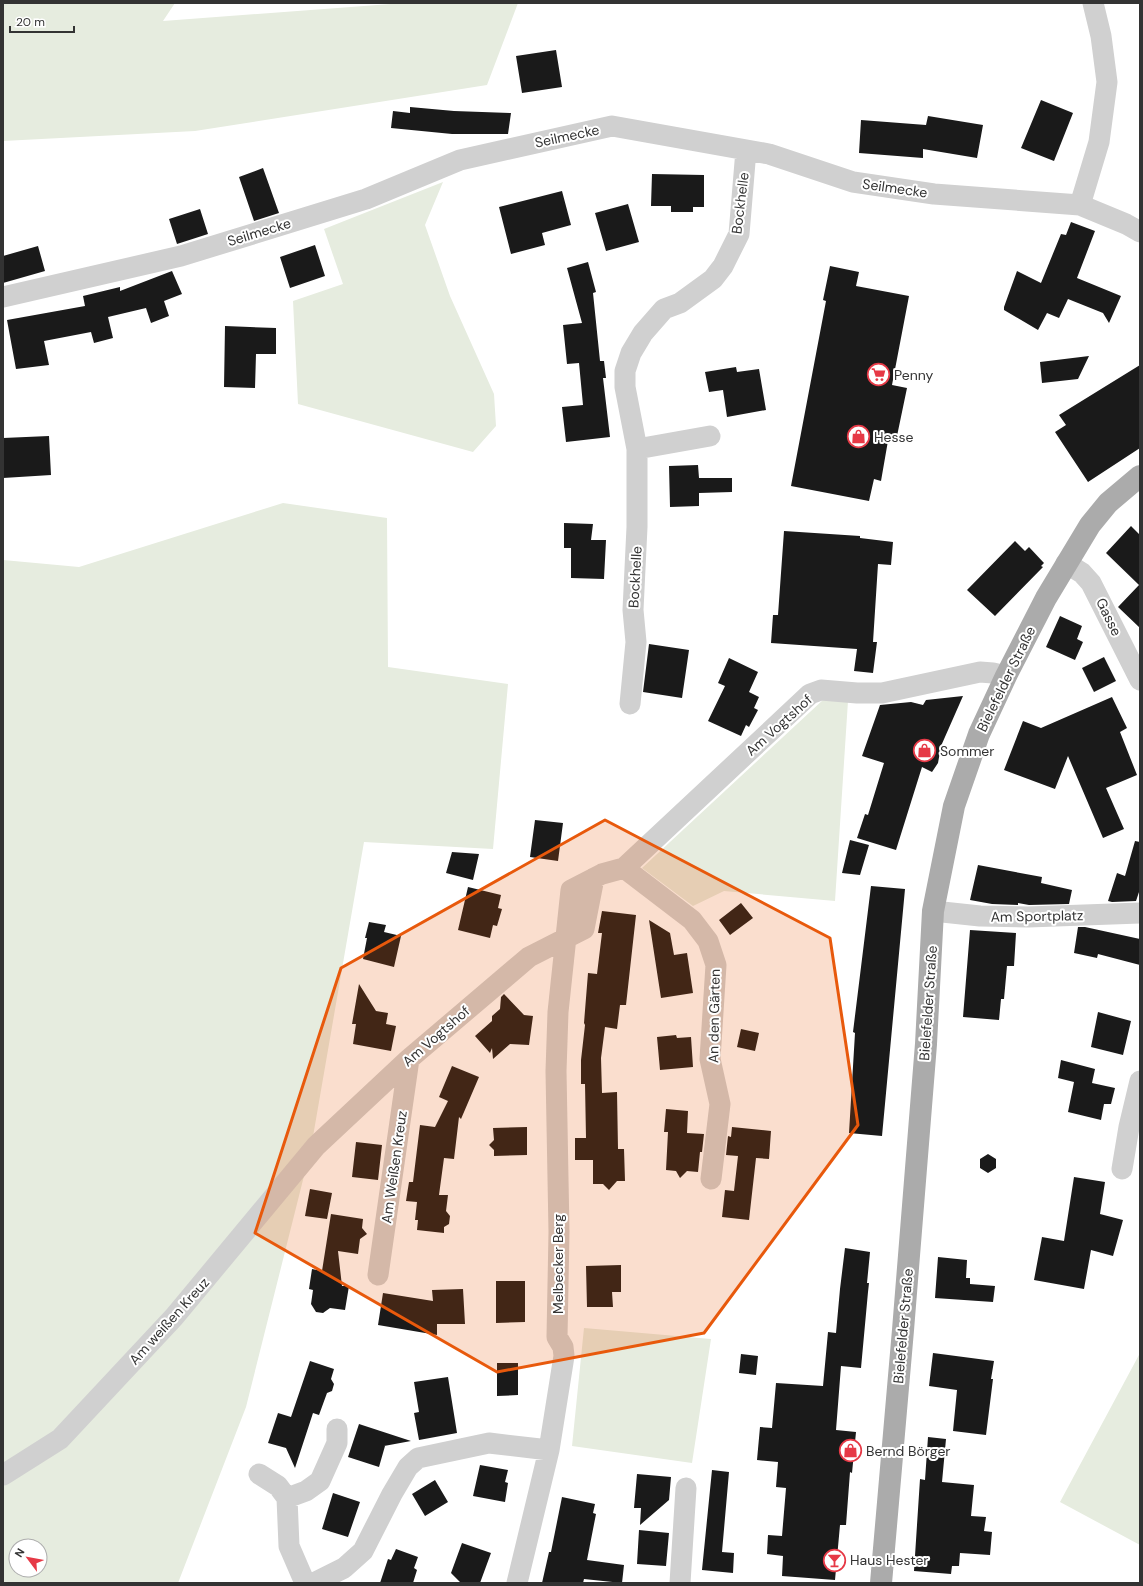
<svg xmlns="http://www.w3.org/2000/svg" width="1143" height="1586" viewBox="0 0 1143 1586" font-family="'DM Sans',sans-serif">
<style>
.green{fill:#e6ecdf;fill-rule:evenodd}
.building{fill:#1a1a1a}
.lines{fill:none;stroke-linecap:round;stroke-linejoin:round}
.minor{stroke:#d0d0d0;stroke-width:21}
.primary{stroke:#ababab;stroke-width:22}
.marked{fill:#e8590c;fill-opacity:0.2;stroke:#e8590c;stroke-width:3;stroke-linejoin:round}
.labels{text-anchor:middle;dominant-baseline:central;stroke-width:4;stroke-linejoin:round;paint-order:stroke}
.street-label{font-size:14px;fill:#333;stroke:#fff}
.poi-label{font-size:14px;fill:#333;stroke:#fff;text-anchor:start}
</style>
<rect width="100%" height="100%" fill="#fff"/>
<!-- green -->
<path class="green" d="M3,3H175L163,21L404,3H518L487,85L195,131L3,141Z
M443,182L425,225L450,296L494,394L496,426L473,452L298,404L293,301L343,284L324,229Z
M283,503L387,518L388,667L508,684L493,849L364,842L311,1148L246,1407L178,1583H3V560L79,567ZM16,1546H40V1570H16Z
M824,699L848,701L835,901L724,891L693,906L642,868Z
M584,1328L711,1339L692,1463L572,1446Z
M1140,1353V1545L1060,1502Z"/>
<!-- building -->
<path class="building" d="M556,50L562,87L522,93L516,56Z
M1041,100L1073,113L1054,161L1021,148Z
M410,107L454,111L511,113L508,134H452L391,128L393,111L410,113Z
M928,116L983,125L977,158L923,149V158L859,153L861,120L926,125Z
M263,168L279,213L254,221L239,177Z
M652,174L704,175V207H693V212H671V206H651Z
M562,191L571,225L542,233L545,245L511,254L499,207Z
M628,204L639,242L606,251L595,213Z
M200,209L208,234L177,244L169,219Z
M1071,222L1095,231L1077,278L1121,296L1109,323L1103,313L1068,299L1059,318L1047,313L1038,330L1004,310V307L1017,271L1041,283L1061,234L1066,235Z
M315,245L325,276L290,288L280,257Z
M38,246L45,271L3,283V256Z
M588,262L596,292L593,293L600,361H604L606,378H603L610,437L566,442L562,407L583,405L579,363L567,364L563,325L582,323L567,268Z
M830,266L859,272L856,286L909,296L892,385L907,388L897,436L889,435L881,481L874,479L869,501L791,486L826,301L823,300Z
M172,271L182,294L164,301L169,316L151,323L146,308L108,317L113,338L94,343L91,332L44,341L49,365L16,369L7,320L85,306L83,296L120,287V291Z
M225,326L276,328V354H256L255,388L224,387Z
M1089,356L1078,379L1042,383L1040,362Z
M1140,365V448L1088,482L1055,432L1066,425L1059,415Z
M736,367L737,372L759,369L766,410L727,417L723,390L709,392L705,372Z
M49,436L51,475L3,478V438Z
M698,465L699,478H732V492L699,493V506L670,507L669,466Z
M564,523L593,524L591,540H606L604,579L571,578V548H564Z
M1131,526L1140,535V628L1118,607L1139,585L1106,553Z
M784,531L860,536V538L893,542L891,565L878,564L873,642H877L873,673L854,671L857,649L771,643L773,615H778Z
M1015,541L1025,551L1029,547L1044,563L1041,566L1043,567L995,616L967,590Z
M1060,616L1082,626L1077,639L1083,642L1075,660L1046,647Z
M649,644L689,650L682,698L643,692Z
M1104,657L1116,681L1094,692L1082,668Z
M729,658L758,672L749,692L759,697L754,708L758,710L749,727L746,725L741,736L708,721L725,686L718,683Z
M963,696L941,746L938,763L932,772L922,767L896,850L857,838L865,814L868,815L884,763L862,756L880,705L911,702L923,705L926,700Z
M1112,697L1127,728L1120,732L1137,775L1106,788L1124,829L1103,838L1068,756L1055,789L1004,770L1023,721L1041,728Z
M535,820L563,823L558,861L530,857Z
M850,840L869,845L860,875L842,873Z
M1135,841L1140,842V889L1136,901L1112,902L1108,901L1117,873L1125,876Z
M452,852L479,854L473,880L446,873Z
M978,865L1042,877L1041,883L1072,890L1069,904L1029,905L1018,903V905L992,904L970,900Z
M871,886L905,889L882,1136L849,1133L855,1033L853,1032Z
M468,887L501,895L498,908L502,909L497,926L493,925L490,938L458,930Z
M741,903L753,918L730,935L719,920Z
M602,911L636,915L626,1005H620L617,1029L605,1027L601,1058L602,1093L617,1092L618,1149H624L625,1181H617L609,1190L603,1184H593V1160H575V1138H586L585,1084H581V1060L585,1025L584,1023L588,973L597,974L602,933H598Z
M649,920L670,933L674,955L687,953L693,993L661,998Z
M369,922L386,925L384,932L401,936L394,967L363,959L367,938H365Z
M1078,927H1085L1140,939V965L1098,954L1097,958L1074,953Z
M970,930L1016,933L1014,966H1007L1004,999H1001L999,1020L963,1017Z
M359,984L376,1011L388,1013L386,1024L396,1026L391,1051L353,1044L356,1024H352Z
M504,994L524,1015L533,1016L529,1045L510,1044L493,1059L492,1048L490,1053L475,1036L492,1021V1016L500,1009L501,997Z
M1098,1012L1131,1021L1123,1055L1091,1047Z
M741,1029L759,1033L755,1051L737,1047Z
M676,1035L677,1038L691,1037L693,1067L660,1070L657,1037Z
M1061,1060L1095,1069L1092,1083L1115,1088L1111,1104H1104L1101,1120L1068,1112L1074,1082L1058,1078Z
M452,1066L479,1077L461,1119L459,1117L454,1159L444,1158L439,1195H448L446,1211L450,1216L449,1224L444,1227V1233L417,1230L418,1220H415L417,1202L406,1201L409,1182H413L420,1125L435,1127L448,1101L439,1097Z
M666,1109L688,1111L687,1133L704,1134L702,1152H700L698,1172L687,1171L680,1178L676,1171L666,1170L668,1132H664Z
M527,1127V1155L494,1156V1150L489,1145L494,1140L493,1128Z
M732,1127L771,1131L769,1159L756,1158L749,1220L722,1217L725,1190L734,1191L738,1156L726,1155L728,1136L731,1137Z
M356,1142L382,1145L378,1180L352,1177Z
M988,1154L996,1159V1168L988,1173L980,1168V1159Z
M1074,1177L1105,1182L1100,1214L1123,1220L1113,1256L1091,1250L1084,1289L1034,1280L1042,1237L1064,1241Z
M310,1189L332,1193L327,1219L305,1216Z
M331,1214L363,1219L362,1228L367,1234L360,1239L358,1254L338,1251L342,1286H349L345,1310L330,1308L323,1313L316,1312L311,1304L313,1290L309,1289L312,1269L322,1271Z
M845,1248L870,1252L867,1283H869L868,1292L861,1368L841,1366L836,1430L856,1432L852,1473L850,1472L846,1525H840L835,1580L782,1576L783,1556L767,1554L768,1535L782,1536L786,1488L776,1487L778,1462L757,1460L760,1427L772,1428L776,1383L823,1386L828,1332L836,1333L840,1289Z
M938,1257L967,1260L966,1278H970V1284L995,1286L993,1302L935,1298Z
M621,1265V1292H612L613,1307H587L586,1266Z
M496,1281H525V1322L496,1323Z
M463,1289L465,1324H437V1335L378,1325L383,1293L433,1301L432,1290Z
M933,1353L994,1361L991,1379H993L986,1435L953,1431L957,1390L929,1386Z
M741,1354L758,1356L756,1375L739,1373Z
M310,1361L334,1369L331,1379L334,1384L332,1391L327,1393L319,1415L313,1413L295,1468L286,1448L268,1443L278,1413L291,1417Z
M497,1363H518V1395L497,1396Z
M448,1377L457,1433L419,1440L414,1413L419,1412L414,1382Z
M359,1424L411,1441L384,1446H385L379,1467L348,1457Z
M928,1437L946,1439L942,1482L974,1485L971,1516L986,1517L984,1531L992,1532L990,1555L960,1553L959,1566H952L951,1574L914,1571L920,1479L925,1480Z
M480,1465L508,1470L505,1482L508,1483L505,1502L473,1496Z
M712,1470L729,1472L722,1552L734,1553L733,1573L702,1570Z
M637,1474L671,1477L669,1500L640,1525L641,1508H634Z
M435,1480L448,1502L425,1516L412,1494Z
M333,1493L360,1502L348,1537L322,1529Z
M562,1497L595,1504L593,1513L596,1514L587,1560L624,1565L622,1583L584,1579L583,1583H542L549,1552H551Z
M639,1530L669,1533L666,1566L637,1564Z
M462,1543L491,1553L480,1583H461L451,1573Z
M396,1549L418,1557L414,1568L417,1570L413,1583H380L388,1559L391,1560Z"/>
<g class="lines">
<!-- minor -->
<path class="minor" d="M1080,205L1099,142L1107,82L1101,36L1093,3
M3,297L181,256L366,199L460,160L612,126L769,154L853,182L934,194L1080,205L1126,224L1140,232
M637,449L710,436
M1066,563L1082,573L1091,583L1140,680
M630,704L636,642L633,610L637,527V449L625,387V371L631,353L643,333L664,309L680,303L713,279L723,266L739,234L746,150
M624,868L692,920L708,941L716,965L710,1059L720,1104L711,1179
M933,911L980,916L1028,917L1140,913
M1122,1169L1129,1127L1140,1081
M378,1275L409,1059
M259,1474L278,1486L287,1498
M3,1475L60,1439L174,1317L316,1146L409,1059L529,957L584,929L594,878
M305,1583L289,1546L287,1498L306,1491L320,1481L337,1443V1429
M314,1583L344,1568L363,1551L392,1494L408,1467L418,1458L489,1443L549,1450
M517,1583L549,1450L564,1356L563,1347L557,1337L559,1232L556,1071L558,1012L571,890L602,874L624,868L810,694L821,690L857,693H882L980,672L993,673L1006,676
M680,1583L686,1488"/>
<!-- primary -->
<path class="primary" d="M881,1583L903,1330L926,1044L933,911L954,806L979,734L1006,676L1046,598L1090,525L1108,503L1140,476"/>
</g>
<!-- marked area -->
<path class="marked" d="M605,820L830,938L858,1125L704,1333L497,1372L255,1233L341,968Z"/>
<!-- icons -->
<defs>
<symbol id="supermarket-ring" viewBox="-11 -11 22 22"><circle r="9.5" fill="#fff" stroke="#e63946" stroke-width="1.5"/><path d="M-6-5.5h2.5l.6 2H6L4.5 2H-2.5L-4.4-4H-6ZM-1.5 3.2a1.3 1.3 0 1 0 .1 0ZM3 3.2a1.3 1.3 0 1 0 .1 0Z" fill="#e63946"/></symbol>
<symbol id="shop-ring" viewBox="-11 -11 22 22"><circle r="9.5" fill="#fff" stroke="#e63946" stroke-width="1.5"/><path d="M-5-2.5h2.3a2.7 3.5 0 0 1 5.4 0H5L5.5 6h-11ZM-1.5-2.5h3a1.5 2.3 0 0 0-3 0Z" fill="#e63946"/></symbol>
<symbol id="bar-ring" viewBox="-11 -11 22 22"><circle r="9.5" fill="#fff" stroke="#e63946" stroke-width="1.5"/><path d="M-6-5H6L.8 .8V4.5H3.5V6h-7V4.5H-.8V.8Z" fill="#e63946"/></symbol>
</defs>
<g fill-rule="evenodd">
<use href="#supermarket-ring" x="866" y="362" width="25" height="25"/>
<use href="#shop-ring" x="846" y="424" width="25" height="25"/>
<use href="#shop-ring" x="912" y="738" width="25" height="25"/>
<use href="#shop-ring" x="838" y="1438" width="25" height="25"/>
<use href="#bar-ring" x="822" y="1548" width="25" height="25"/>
</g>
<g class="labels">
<!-- street labels -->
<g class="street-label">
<text transform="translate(567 136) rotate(-12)">Seilmecke</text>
<text transform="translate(895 188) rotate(8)">Seilmecke</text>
<text transform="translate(740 203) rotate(-83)">Bockhelle</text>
<text transform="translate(259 232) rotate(-17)">Seilmecke</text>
<text transform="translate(635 577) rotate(-87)">Bockhelle</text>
<text transform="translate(1109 617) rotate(64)">Gasse</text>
<text transform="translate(1006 679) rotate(-64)">Bielefelder Straße</text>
<text transform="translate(779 725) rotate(-42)">Am Vogtshof</text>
<text transform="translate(1037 916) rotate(-1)">Am Sportplatz</text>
<text transform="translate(928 1003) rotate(-86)">Bielefelder Straße</text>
<text transform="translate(714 1016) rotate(-89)">An den Gärten</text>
<text transform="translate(436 1036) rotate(-41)">Am Vogtshof</text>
<text transform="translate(394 1167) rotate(-82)">Am Weißen Kreuz</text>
<text transform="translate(558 1264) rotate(-90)">Melbecker Berg</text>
<text transform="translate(169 1321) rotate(-48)">Am weißen Kreuz</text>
<text transform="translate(903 1326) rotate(-85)">Bielefelder Straße</text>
</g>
<!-- poi labels -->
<g class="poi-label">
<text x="894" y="375">Penny</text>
<text x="874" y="437">Hesse</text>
<text x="940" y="751">Sommer</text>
<text x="866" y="1451">Bernd Börger</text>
<text x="850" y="1560">Haus Hester</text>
</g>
</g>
<!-- border -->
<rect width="1143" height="1586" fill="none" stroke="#333333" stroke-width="8"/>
<!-- north arrow -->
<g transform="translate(28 1558) rotate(302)"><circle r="19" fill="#ffffff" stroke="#adadad"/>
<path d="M0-3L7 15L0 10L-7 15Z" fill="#e63946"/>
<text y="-6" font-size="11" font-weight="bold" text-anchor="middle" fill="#333333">N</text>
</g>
<!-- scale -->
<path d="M10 26v6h64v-6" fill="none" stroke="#333333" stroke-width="2"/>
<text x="16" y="26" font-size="12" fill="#333333" stroke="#ffffff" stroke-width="3" paint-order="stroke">20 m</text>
</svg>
